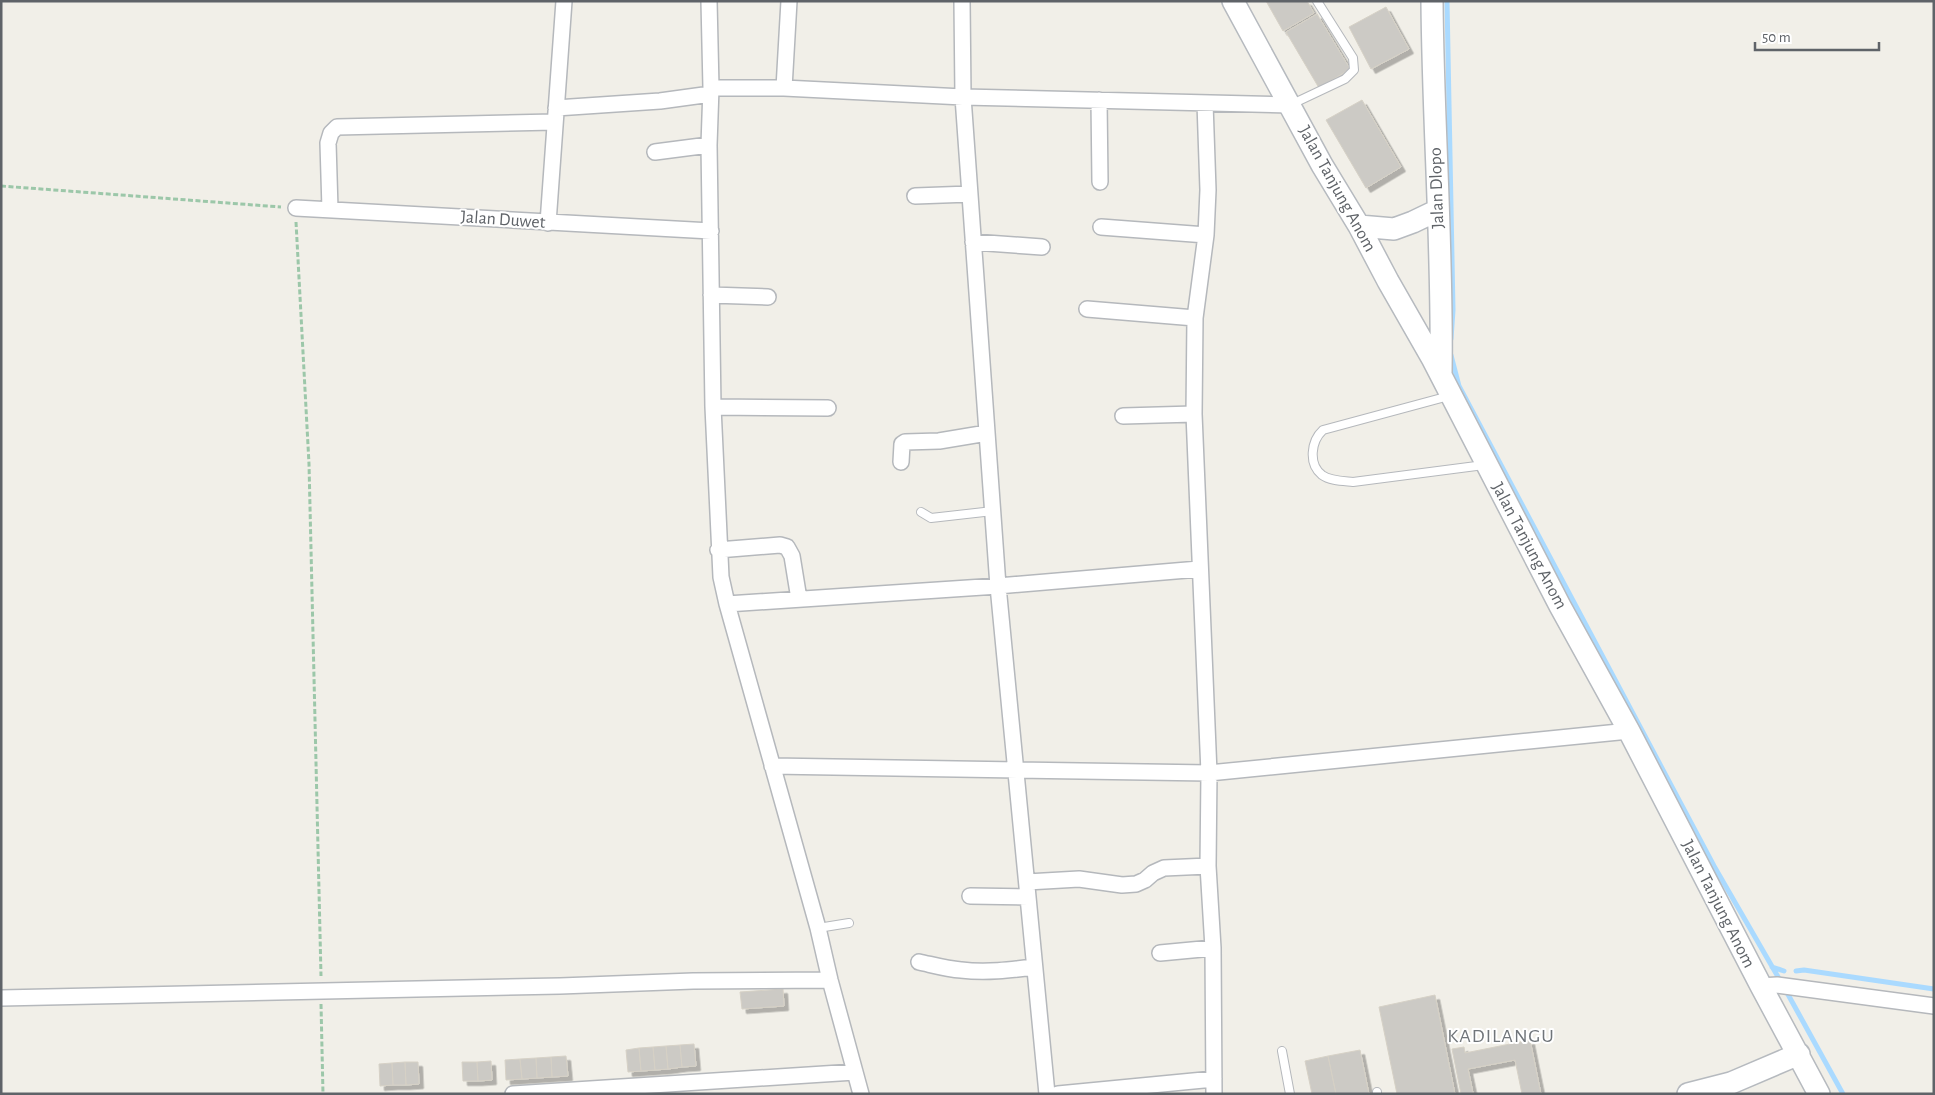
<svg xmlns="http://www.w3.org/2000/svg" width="1935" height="1095" viewBox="0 0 1935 1095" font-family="'Alegreya Sans',sans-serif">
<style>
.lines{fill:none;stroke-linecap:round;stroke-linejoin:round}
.stream{stroke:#aadaff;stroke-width:5}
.building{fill:#cccac5;stroke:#d6d1c6;filter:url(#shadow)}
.lane-casing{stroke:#b5b8bc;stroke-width:10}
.street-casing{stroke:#b5b8bc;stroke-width:18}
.secondary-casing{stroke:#b6babf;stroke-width:24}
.path{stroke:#9cc7a9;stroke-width:3;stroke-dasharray:5 2.5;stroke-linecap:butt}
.lane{stroke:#fff;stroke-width:8}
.street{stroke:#fff;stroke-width:15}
.secondary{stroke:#fff;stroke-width:21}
.labels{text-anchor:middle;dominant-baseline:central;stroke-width:4;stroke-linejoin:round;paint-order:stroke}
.street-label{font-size:18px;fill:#5f6368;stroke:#fff}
.quarter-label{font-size:20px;letter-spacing:1px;fill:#70757a;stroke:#fff}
</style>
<defs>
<filter id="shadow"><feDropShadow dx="4.5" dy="4.5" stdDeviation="0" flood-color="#0004"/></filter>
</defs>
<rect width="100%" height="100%" fill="#f1efe8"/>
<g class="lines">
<!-- stream -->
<path class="stream" d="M1447,1L1453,310L1451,339
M1451,355L1459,386L1714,866L1781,982
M1772,967L1784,971
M1796,971L1804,970L1934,989
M1785,989L1843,1094"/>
</g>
<!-- building -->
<path class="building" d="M1266,1H1307L1314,13L1283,31Z
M1386,7L1409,49L1371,69L1349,27Z
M1317,14L1350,69L1319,88L1286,32Z
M1362,100L1401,167L1366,188L1326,120Z
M783,989L784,1006L742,1009L740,992Z
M1435,995L1455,1094H1397L1379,1007Z
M1530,1040L1541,1094H1522L1515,1060L1468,1069L1473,1093L1461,1094L1452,1049L1464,1047L1465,1053Z
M694,1044L696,1066L682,1067L680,1045Z
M680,1045L682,1067L668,1069L666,1046Z
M666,1046L668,1069L655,1070L653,1047Z
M653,1047L655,1070L641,1071L639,1048Z
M639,1048L641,1071L628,1072L626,1050Z
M1360,1050L1369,1094H1336L1328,1056Z
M566,1056L568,1076L552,1077L551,1057Z
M1328,1056L1336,1094H1312L1305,1061Z
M551,1057L552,1077L537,1078L536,1058Z
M536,1058L537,1078L522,1079L520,1059Z
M520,1059L522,1079L506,1080L505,1060Z
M491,1061L492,1080L478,1081L477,1062Z
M405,1062L406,1085H393L392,1063Z
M405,1062H418L419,1084L406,1085Z
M462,1062H477L478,1081H463Z
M392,1063L393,1085L380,1086L379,1064Z"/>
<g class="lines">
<defs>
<path id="lane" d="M1290,105L1345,79L1354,70L1353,58L1317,1
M1449,396L1323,430C1311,441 1308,464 1322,475C1330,481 1343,481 1353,482L1484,465
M921,512L931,518L993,511
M818,928L849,923
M1282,1051L1290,1094
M1377,1092V1094"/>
<path id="street" d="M709,1L711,88L709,145L713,407L721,577L727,604L818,928L830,980L861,1094
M962,1L963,97L998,586L1047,1094
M711,88H784L963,97L1290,105
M784,88L789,1
M1099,100L1100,182
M1205,103L1208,190L1206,235L1195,318L1194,414L1209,773L1208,866L1213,948L1214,1094
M556,108L660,101L711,94
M655,152L709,145
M915,196L970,194
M296,208L711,231
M330,209L328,143L331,133L337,127L554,122
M548,223L564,1
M1101,227L1206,235
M973,242L1042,247
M711,295L768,297
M1087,309L1195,318
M713,407L828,408
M1123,416L1194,414
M901,462L902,444L905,442L939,441L987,433
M718,550L780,545L787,547L792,556L799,599
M727,604L998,586L1199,569
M772,766L1209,773L1629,731
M1027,882L1079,879L1122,885L1136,884L1145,880L1153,873L1164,868L1208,866
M970,896L1028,897
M1160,953L1213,948
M919,962C933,965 947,969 961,970C986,973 1010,970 1034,967
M1761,986L1777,985L1934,1006
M1,998L560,986L693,981L830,980
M513,1094L855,1072
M1058,1094L1214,1079"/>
<path id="secondary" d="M1233,1L1322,165L1359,226L1388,281L1432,358L1560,606L1629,731L1761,986L1819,1094
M1432,1C1433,125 1443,249 1441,373
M1359,226L1394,229L1413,222L1438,210
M1688,1094L1731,1083L1799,1054"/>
</defs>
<!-- lane casing -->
<use href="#lane" class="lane-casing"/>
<!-- street casing -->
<use href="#street" class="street-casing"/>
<!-- secondary casing -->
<use href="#secondary" class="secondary-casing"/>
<!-- path -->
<path class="path" d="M1,186L281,207
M296,222L309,464L321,976
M321,1004L323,1094"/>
<!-- lane -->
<use href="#lane" class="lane"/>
<!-- street -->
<use href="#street" class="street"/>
<!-- secondary -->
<use href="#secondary" class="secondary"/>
</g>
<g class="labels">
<!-- street labels -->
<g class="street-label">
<text transform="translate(1437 188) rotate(-92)">Jalan Dlopo</text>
<text transform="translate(1337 189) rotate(61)">Jalan Tanjung Anom</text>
<text transform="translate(503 220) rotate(4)">Jalan Duwet</text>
<text transform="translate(1529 546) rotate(62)">Jalan Tanjung Anom</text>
<text transform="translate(1718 904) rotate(63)">Jalan Tanjung Anom</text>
</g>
<!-- quarter labels -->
<g class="quarter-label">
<text x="1501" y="1036">KADILANGU</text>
</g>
</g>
<!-- border -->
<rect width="1935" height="1095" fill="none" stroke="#5f6368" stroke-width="5"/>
<!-- scale -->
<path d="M1755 42v8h124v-8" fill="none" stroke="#5f6368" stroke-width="2.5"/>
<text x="1762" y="42" font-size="15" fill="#5f6368" stroke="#ffffff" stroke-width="4" paint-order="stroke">50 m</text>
</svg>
